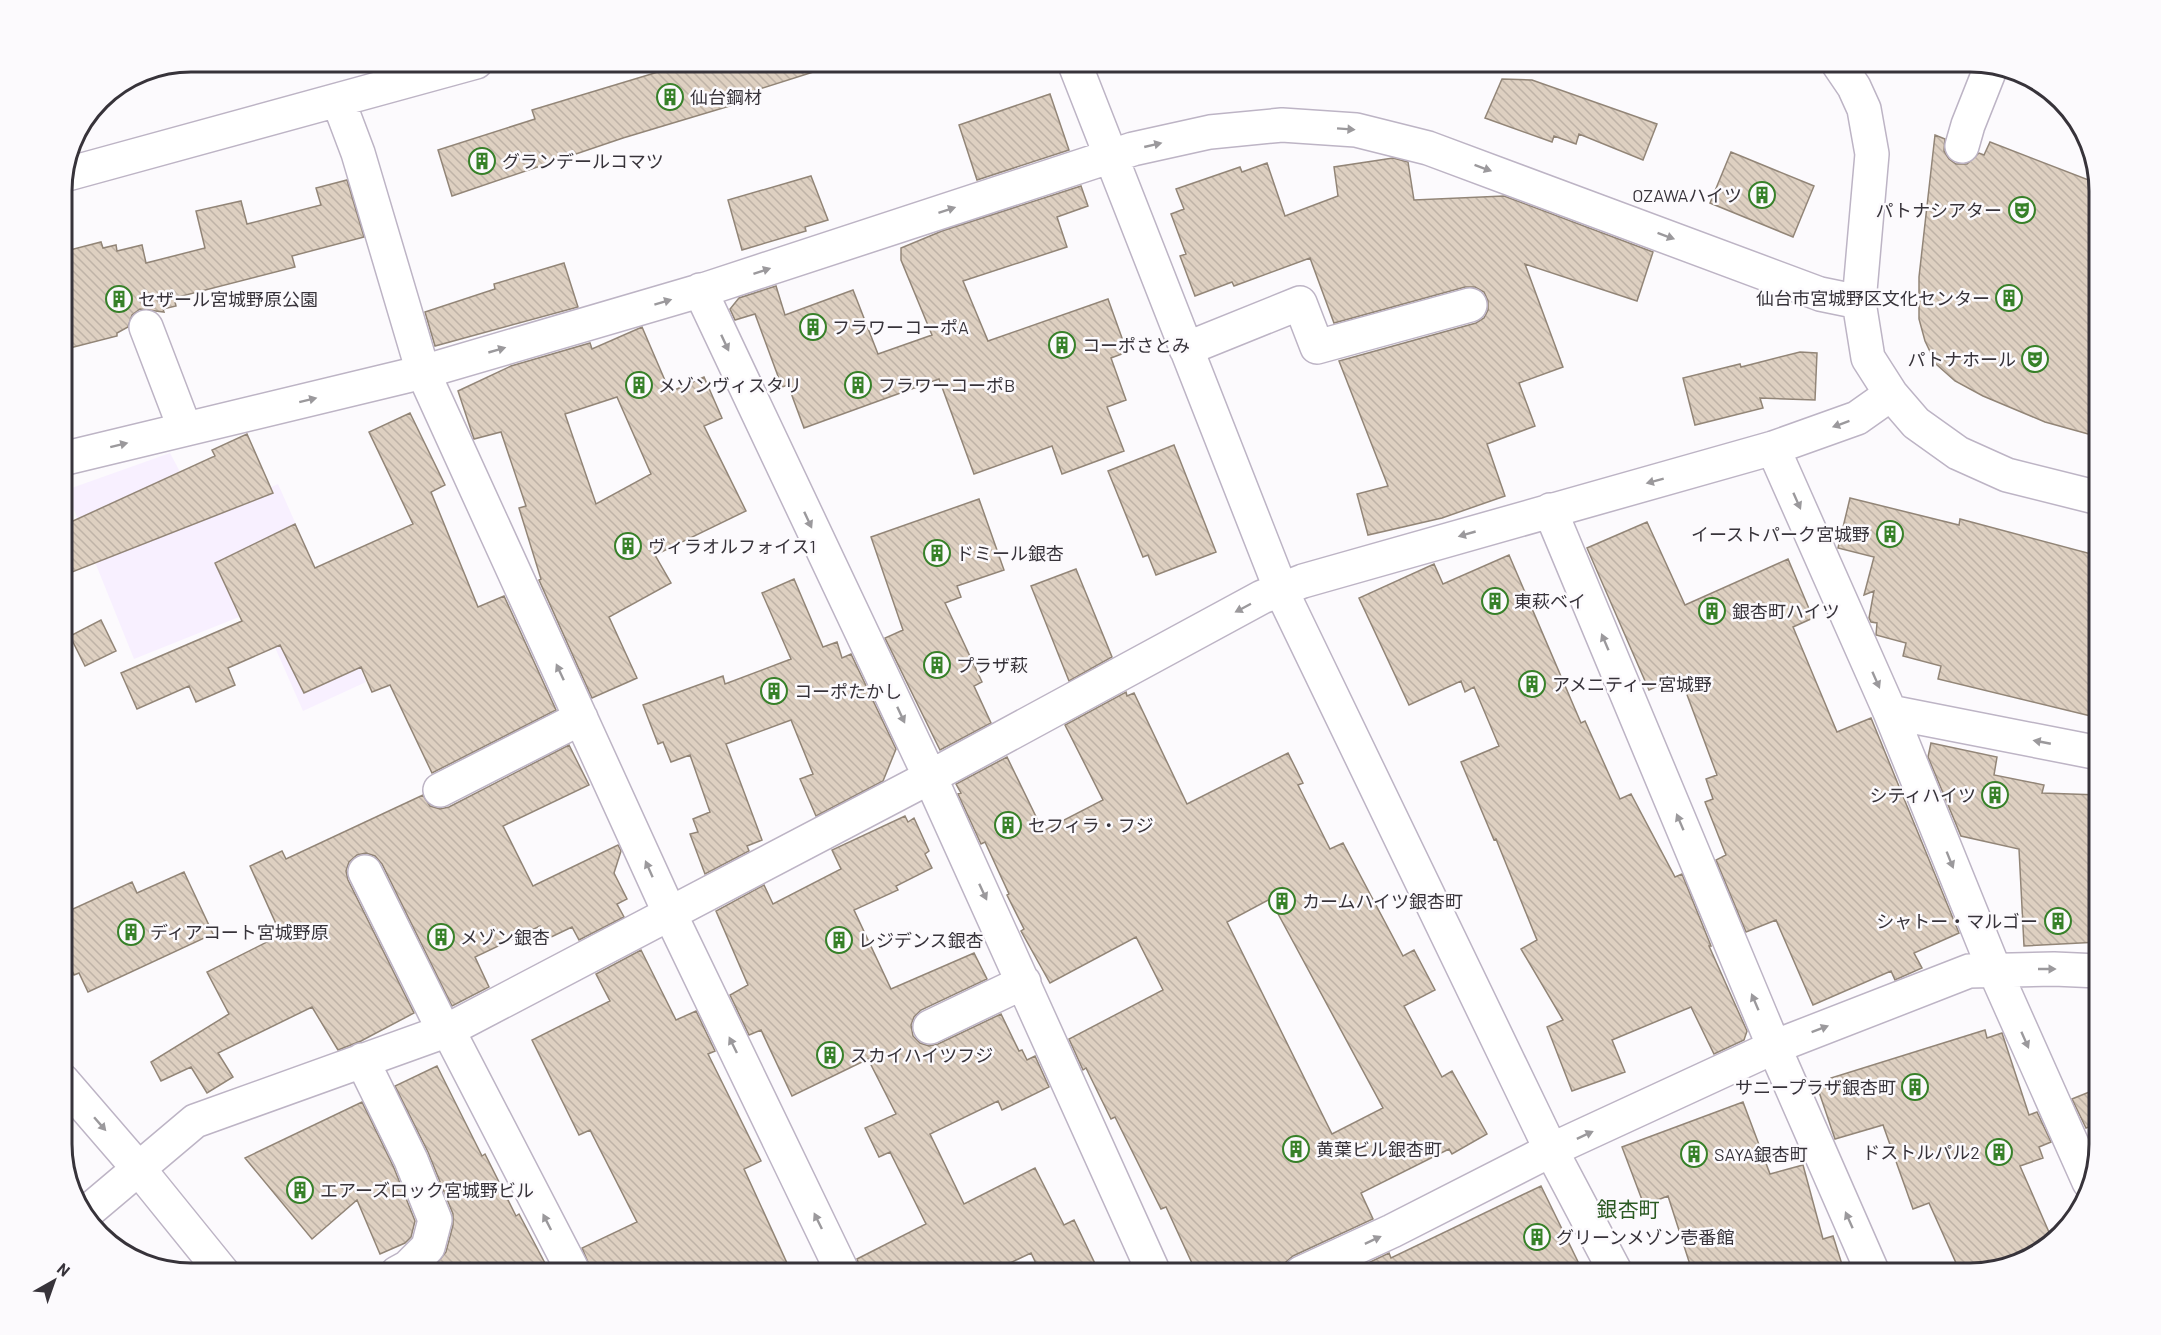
<svg xmlns="http://www.w3.org/2000/svg" width="2161" height="1335" viewBox="0 0 2161 1335" font-family="Barlow,'Noto Sans JP',sans-serif">
<style>
.built{fill:#f8f0ff}
.building{fill:url(#building-back-hatch);stroke:#928577;stroke-width:1.5;fill-rule:evenodd}
.lines{fill:none;stroke-linecap:round;stroke-linejoin:round}
.minor-casing{stroke:#bdb4c5;stroke-width:36}
.minor{stroke:#fff;stroke-width:33}
.oneway{fill:#9b999c}
.labels{text-anchor:middle;dominant-baseline:central;stroke-width:5;stroke-linejoin:round;paint-order:stroke}
.poi-label{font-size:18px;fill:#37333a;stroke:#fcfafd;text-anchor:start}
.quarter-label{font-size:21px;fill:#2b5a23;stroke:#fcfafd}
.rim{fill:none;stroke:#37333a;stroke-width:3}
</style>
<defs>
<pattern id="building-back-hatch" width="6" height="6" patternUnits="userSpaceOnUse" patternTransform="scale(1.5)"><rect width="6" height="6" fill="#ded0c1"/><path d="M-1 5l2 2M0 0l6 6M5-1l2 2" fill="none" stroke="#bfb3a7"/></pattern>
</defs>
<rect width="100%" height="100%" fill="#fcfafd"/>
<!-- built -->
<path class="built" d="M170,453L204,517L278,484L366,682L303,711L266,627L239,617L134,659L66,490Z"/>
<!-- building -->
<path class="building" d="M691,62H825L826,68L731,98L733,105L623,138L452,196L438,150L535,119L532,110Z
M1502,79L1532,80L1657,124L1643,160L1579,134L1576,144L1554,136L1552,142L1485,118Z
M1050,94L1069,150L977,180L959,125Z
M1935,135L1945,139L1944,151L1949,159L1956,164H1967L1979,153L1984,155L1990,142L2099,184V437L2045,422L1983,396L1955,381L1936,364L1925,341L1919,319V277Z
M1731,152L1814,186L1793,237L1710,203Z
M1393,158L1408,162L1414,200L1504,196L1653,252L1637,301L1525,264L1563,367L1519,383L1535,426L1487,444L1505,496L1442,518L1368,535L1357,494L1388,486L1339,361L1476,323L1484,318L1488,310V301L1484,292L1475,287H1465L1334,323L1310,258L1234,286L1232,282L1195,296L1180,256L1186,254L1171,214L1184,209L1176,189L1240,167L1242,172L1267,163L1285,216L1338,196L1334,167Z
M811,176L828,220L805,227L806,231L742,250L728,200Z
M347,180L364,237L292,256L295,267L174,298L176,306L163,309L164,312L140,309L132,315L128,327L117,333V336L62,350V252L101,242L103,248L116,245L117,251L142,245L146,263L205,248L196,211L241,201L247,224L321,205L316,188Z
M1081,186L1088,206L1057,217L1067,247L963,281L988,341L1108,299L1127,352L1111,358L1126,400L1107,407L1124,451L1062,474L1052,446L974,474L939,379L804,428L788,385L782,387L755,314L735,320L730,309L739,298L776,286L785,315L853,290L878,354L932,335L901,260V248L942,231Z
M564,263L578,307L435,346L425,312L495,289L494,284Z
M642,327L670,392L704,377L722,418L704,426L746,511L655,555L671,583L609,617L637,678L592,698L539,580L541,579L519,508L526,506L501,432L474,439L458,391L511,366L590,343L592,349ZM617,397L651,474L596,504L565,414Z
M1800,352L1817,353L1815,400L1760,398L1763,408L1695,425L1683,378L1740,364L1741,367Z
M410,413L445,485L431,492L478,607L504,596L556,710L432,773L390,685L372,692L361,667L304,693L280,645L228,668L235,685L196,702L189,686L137,709L121,673L242,621L215,563L295,524L315,568L413,524L369,432Z
M247,434L273,493L62,576V526L215,456L212,450Z
M1174,445L1216,552L1156,575L1148,555L1143,557L1108,471Z
M1850,498L1959,525L1960,519L2099,556V718L1938,679L1941,666L1903,656L1906,643L1876,635L1877,623L1871,622L1869,618L1874,591L1864,595L1874,557L1838,548Z
M979,499L1004,570L957,586L961,597L945,603L982,682L974,686L991,723L940,750L885,638L903,630L871,537Z
M1647,522L1685,605L1788,559L1813,618L1793,627L1837,732L1871,718L1959,933L1914,953L1922,968L1895,980L1891,971L1813,1005L1776,920L1746,932L1716,860L1726,855L1705,802L1713,799L1706,779L1717,775L1680,676L1649,690L1587,548Z
M1509,555L1581,723L1585,721L1620,799L1631,794L1675,877L1682,874L1711,946H1709L1747,1031L1744,1040L1714,1054L1691,1007L1612,1040L1625,1072L1572,1091L1547,1027L1563,1020L1521,949L1537,940L1496,839L1494,840L1461,762L1499,746L1474,687L1465,692L1461,681L1409,705L1359,598L1434,564L1443,584Z
M1076,569L1112,657L1069,681L1031,586Z
M794,579L823,647L837,642L842,658L851,654L896,749L883,781L816,816L800,779L813,774L791,720L726,744L762,840L747,846L749,851L705,874L690,834L698,832L693,819L710,812L690,755L671,762L663,742L658,744L643,705L723,676L725,684L791,659L762,593Z
M101,620L116,651L85,666L70,636Z
M1126,692L1127,696L1134,693L1187,804L1288,753L1303,783L1298,785L1330,849L1343,843L1403,956L1414,950L1435,990L1404,1006L1442,1077L1452,1071L1487,1134L1452,1154L1449,1149L1361,1193L1373,1219L1293,1256L1285,1263L1283,1274H1197L1166,1207L1161,1209L1115,1117L1111,1119L1086,1068L1083,1070L1069,1039L1163,990L1136,937L1050,983L1021,931L1024,929L1007,895L1009,894L985,842L981,844L958,794L961,793L956,784L1007,757L1043,831L1103,800L1065,725ZM1270,899L1383,1108L1332,1134L1227,922Z
M1931,743L1997,757L1994,775L2044,785L2042,793L2099,795V942L2024,946L2019,849L1961,836L1928,757Z
M569,745L589,785L503,826L533,886L618,845L621,851L614,873L627,899L617,904L624,917L579,940L572,927L547,939L540,926L475,957L489,987L452,1006L382,864L375,856L366,853L357,855L349,862L346,871L348,880L414,1013L361,1041L338,1050L312,1007L218,1053L233,1077L207,1093L191,1067L161,1081L151,1062L229,1014L207,972L281,935L250,866L282,851L286,859L423,795L430,806L440,809L449,807Z
M905,816L908,822L914,818L929,851L925,854L932,868L896,886L898,890L854,910L891,989L974,953L987,979L921,1010L914,1017L911,1025L913,1036L920,1043L929,1046L938,1044L1001,1014L1019,1051L1022,1050L1027,1060L1035,1056L1049,1087L1002,1110L998,1101L930,1134L964,1204L1035,1168L1064,1225L1074,1220L1100,1274H1041L1031,1253L987,1274H862L857,1259L926,1224L890,1152L879,1157L865,1128L896,1114L868,1059L792,1096L761,1030L749,1035L730,995L748,985L716,911L764,885L773,904L841,869L832,850Z
M184,872L213,934L88,992L79,973L74,975L62,949V914L132,882L137,893Z
M641,950L676,1020L696,1011L715,1051L708,1054L761,1161L744,1169L792,1274H593L582,1248L637,1222L590,1130L579,1135L532,1040L610,1001L596,974Z
M1985,1030L1987,1038L2002,1033L2029,1115L2037,1112L2051,1142L2039,1147L2043,1158L2020,1166L2052,1239L2034,1256L1970,1274H1961L1929,1203L1913,1209L1883,1125L1835,1139L1818,1089L1832,1084L1831,1078Z
M437,1066L482,1156L485,1154L516,1216L519,1214L546,1265L548,1264L553,1274H428L446,1252L453,1225V1214L428,1152L395,1086Z
M2099,1088V1123L2086,1128L2072,1099Z
M362,1102L394,1168L415,1221L411,1237L405,1243L380,1254L357,1200L312,1239L245,1158Z
M1743,1102L1770,1174L1803,1165L1823,1239L1833,1236L1845,1274H1693L1668,1196L1644,1205L1622,1147Z
M1541,1186L1584,1274H1345L1389,1253L1391,1258Z"/>
<g class="lines">
<defs>
<path id="minor" d="M1074,62L1281,590L1551,1150L1616,1273
M1837,62L1854,87L1864,109L1872,154L1859,302L1868,358L1891,394L1916,423L1958,453L2007,475L2099,498
M338,100L358,153L423,372L670,914L843,1273
M1962,146L1968,125L1991,67
M64,175L476,62
M700,290L930,777L1154,1273
M146,327L185,429
M1186,349L1300,303L1317,347L1470,305
M1773,448L1890,712L1994,969L2089,1182
M62,459L423,372L706,289L1133,149L1210,132L1282,125L1356,130L1428,148L1820,294L1859,302
M1550,510L1774,1047L1873,1273
M1890,712L2099,753
M440,790L581,718
M365,872L444,1031
M930,1027L1024,982
M448,1030L574,1273
M362,1060L411,1160L435,1220L428,1247L408,1267L397,1273
M62,1080L138,1168L223,1273
M86,1213L195,1121L448,1030L930,777L1262,597L1303,581L1773,448L1857,418L1891,394
M1301,1273L1392,1231L1551,1150L1774,1047L1969,971L2054,969L2099,971"/>
</defs>
<!-- minor casing -->
<use href="#minor" class="minor-casing"/>
<!-- minor -->
<use href="#minor" class="minor"/>
</g>
<!-- one-way arrows -->
<defs><path id="oneway-solid" d="M-6-.8H1V-3.2L6.5 0L1 3.2V.8H-6Z" transform="scale(1.5)"/></defs>
<g class="oneway">
<use href="#oneway-solid" transform="translate(1346 129) rotate(4)"/>
<use href="#oneway-solid" transform="translate(1153 145) rotate(-13)"/>
<use href="#oneway-solid" transform="translate(1483 168) rotate(20)"/>
<use href="#oneway-solid" transform="translate(947 210) rotate(-18)"/>
<use href="#oneway-solid" transform="translate(1666 236) rotate(20)"/>
<use href="#oneway-solid" transform="translate(762 271) rotate(-18)"/>
<use href="#oneway-solid" transform="translate(663 302) rotate(-17)"/>
<use href="#oneway-solid" transform="translate(725 343) rotate(65)"/>
<use href="#oneway-solid" transform="translate(497 350) rotate(-16)"/>
<use href="#oneway-solid" transform="translate(308 400) rotate(-14)"/>
<use href="#oneway-solid" transform="translate(1841 424) rotate(160)"/>
<use href="#oneway-solid" transform="translate(119 445) rotate(-14)"/>
<use href="#oneway-solid" transform="translate(1655 481) rotate(165)"/>
<use href="#oneway-solid" transform="translate(1797 501) rotate(66)"/>
<use href="#oneway-solid" transform="translate(808 520) rotate(65)"/>
<use href="#oneway-solid" transform="translate(1467 534) rotate(164)"/>
<use href="#oneway-solid" transform="translate(1243 608) rotate(152)"/>
<use href="#oneway-solid" transform="translate(1605 642) rotate(-113)"/>
<use href="#oneway-solid" transform="translate(560 672) rotate(-115)"/>
<use href="#oneway-solid" transform="translate(1876 680) rotate(66)"/>
<use href="#oneway-solid" transform="translate(901 715) rotate(65)"/>
<use href="#oneway-solid" transform="translate(2042 742) rotate(-169)"/>
<use href="#oneway-solid" transform="translate(1680 822) rotate(-113)"/>
<use href="#oneway-solid" transform="translate(1950 860) rotate(68)"/>
<use href="#oneway-solid" transform="translate(649 869) rotate(-114)"/>
<use href="#oneway-solid" transform="translate(983 892) rotate(65)"/>
<use href="#oneway-solid" transform="translate(2047 969)"/>
<use href="#oneway-solid" transform="translate(1755 1002) rotate(-113)"/>
<use href="#oneway-solid" transform="translate(1820 1029) rotate(-21)"/>
<use href="#oneway-solid" transform="translate(2025 1040) rotate(66)"/>
<use href="#oneway-solid" transform="translate(733 1045) rotate(-116)"/>
<use href="#oneway-solid" transform="translate(100 1124) rotate(49)"/>
<use href="#oneway-solid" transform="translate(1585 1135) rotate(-25)"/>
<use href="#oneway-solid" transform="translate(1849 1220) rotate(-114)"/>
<use href="#oneway-solid" transform="translate(818 1221) rotate(-116)"/>
<use href="#oneway-solid" transform="translate(547 1222) rotate(-117)"/>
<use href="#oneway-solid" transform="translate(1373 1240) rotate(-25)"/>
</g>
<!-- icons -->
<defs>
<symbol id="building-ring" viewBox="-11 -11 22 22"><circle r="9.5" fill="#fcfafd" stroke="#378129" stroke-width="1.5"/><path d="M-4-6H4V6H1V3H-1V6H-4ZM-2.5-4.3h1.7v1.8h-1.7ZM.8-4.3h1.7v1.8H.8ZM-2.5-1h1.7V.8h-1.7ZM.8-1h1.7V.8H.8Z" fill="#378129"/></symbol>
<symbol id="theatre-ring" viewBox="-11 -11 22 22"><circle r="9.5" fill="#fcfafd" stroke="#378129" stroke-width="1.5"/><path d="M-5-5.5Q0-4 5-5.5V0Q5 5 0 6Q-5 5-5 0ZM-3.3-2.5H-1v1.5H-3.3ZM1-2.5H3.3v1.5H1ZM-2.8 1Q0 5.5 2.8 1Z" fill="#378129"/></symbol>
</defs>
<g fill-rule="evenodd">
<use href="#building-ring" x="655" y="82" width="30" height="30"/>
<use href="#building-ring" x="467" y="146" width="30" height="30"/>
<use href="#building-ring" x="1747" y="180" width="30" height="30"/>
<use href="#theatre-ring" x="2007" y="195" width="30" height="30"/>
<use href="#building-ring" x="1994" y="283" width="30" height="30"/>
<use href="#building-ring" x="104" y="284" width="30" height="30"/>
<use href="#building-ring" x="798" y="312" width="30" height="30"/>
<use href="#building-ring" x="1047" y="330" width="30" height="30"/>
<use href="#theatre-ring" x="2020" y="344" width="30" height="30"/>
<use href="#building-ring" x="624" y="370" width="30" height="30"/>
<use href="#building-ring" x="843" y="370" width="30" height="30"/>
<use href="#building-ring" x="1875" y="519" width="30" height="30"/>
<use href="#building-ring" x="613" y="531" width="30" height="30"/>
<use href="#building-ring" x="922" y="538" width="30" height="30"/>
<use href="#building-ring" x="1480" y="586" width="30" height="30"/>
<use href="#building-ring" x="1697" y="596" width="30" height="30"/>
<use href="#building-ring" x="922" y="650" width="30" height="30"/>
<use href="#building-ring" x="1517" y="669" width="30" height="30"/>
<use href="#building-ring" x="759" y="676" width="30" height="30"/>
<use href="#building-ring" x="1980" y="780" width="30" height="30"/>
<use href="#building-ring" x="993" y="810" width="30" height="30"/>
<use href="#building-ring" x="1267" y="886" width="30" height="30"/>
<use href="#building-ring" x="2043" y="906" width="30" height="30"/>
<use href="#building-ring" x="116" y="917" width="30" height="30"/>
<use href="#building-ring" x="426" y="922" width="30" height="30"/>
<use href="#building-ring" x="824" y="925" width="30" height="30"/>
<use href="#building-ring" x="815" y="1040" width="30" height="30"/>
<use href="#building-ring" x="1900" y="1072" width="30" height="30"/>
<use href="#building-ring" x="1281" y="1134" width="30" height="30"/>
<use href="#building-ring" x="1984" y="1137" width="30" height="30"/>
<use href="#building-ring" x="1679" y="1139" width="30" height="30"/>
<use href="#building-ring" x="285" y="1175" width="30" height="30"/>
<use href="#building-ring" x="1522" y="1222" width="30" height="30"/>
</g>
<g class="labels">
<!-- poi labels -->
<g class="poi-label">
<text x="690" y="97">仙台鋼材</text>
<text x="502" y="161">グランデールコマツ</text>
<text x="1742" y="195" text-anchor="end">OZAWAハイツ</text>
<text x="2002" y="210" text-anchor="end">パトナシアター</text>
<text x="1990" y="298" text-anchor="end">仙台市宮城野区文化センター</text>
<text x="138" y="299">セザール宮城野原公園</text>
<text x="832" y="327">フラワーコーポA</text>
<text x="1082" y="345">コーポさとみ</text>
<text x="2016" y="359" text-anchor="end">パトナホール</text>
<text x="658" y="385">メゾンヴィスタリ</text>
<text x="878" y="385">フラワーコーポB</text>
<text x="1870" y="534" text-anchor="end">イーストパーク宮城野</text>
<text x="648" y="546">ヴィラオルフォイス1</text>
<text x="956" y="553">ドミール銀杏</text>
<text x="1514" y="601">東萩ベイ</text>
<text x="1732" y="611">銀杏町ハイツ</text>
<text x="956" y="665">プラザ萩</text>
<text x="1552" y="684">アメニティー宮城野</text>
<text x="794" y="691">コーポたかし</text>
<text x="1976" y="795" text-anchor="end">シティハイツ</text>
<text x="1028" y="825">セフィラ・フジ</text>
<text x="1302" y="901">カームハイツ銀杏町</text>
<text x="2038" y="921" text-anchor="end">シャトー・マルゴー</text>
<text x="150" y="932">ディアコート宮城野原</text>
<text x="460" y="937">メゾン銀杏</text>
<text x="858" y="940">レジデンス銀杏</text>
<text x="850" y="1055">スカイハイツフジ</text>
<text x="1896" y="1087" text-anchor="end">サニープラザ銀杏町</text>
<text x="1316" y="1149">黄葉ビル銀杏町</text>
<text x="1980" y="1152" text-anchor="end">ドストルパル2</text>
<text x="1714" y="1154">SAYA銀杏町</text>
<text x="320" y="1190">エアーズロック宮城野ビル</text>
<text x="1556" y="1237">グリーンメゾン壱番館</text>
</g>
<!-- quarter labels -->
<g class="quarter-label">
<text x="1628" y="1208">銀杏町</text>
</g>
</g>
<!-- crop -->
<path d="M0 0H2161V1335H0ZM191 72H1970A119 119 0 0 1 2089 191V1144A119 119 0 0 1 1970 1263H191A119 119 0 0 1 72 1144V191A119 119 0 0 1 191 72Z" fill="#fcfafd" fill-rule="evenodd"/>
<path class="rim" d="M191 72H1970A119 119 0 0 1 2089 191V1144A119 119 0 0 1 1970 1263H191A119 119 0 0 1 72 1144V191A119 119 0 0 1 191 72Z"/>
<!-- north arrow -->
<g transform="translate(54 1281) rotate(40)" stroke="#fcfafd" stroke-width="4.5" paint-order="stroke">
<path d="M0-4.5L10 22L0 15L-10 22Z" fill="#37333a"/>
<text y="-9" font-size="16" font-weight="bold" text-anchor="middle" fill="#37333a">N</text>
</g>
</svg>
